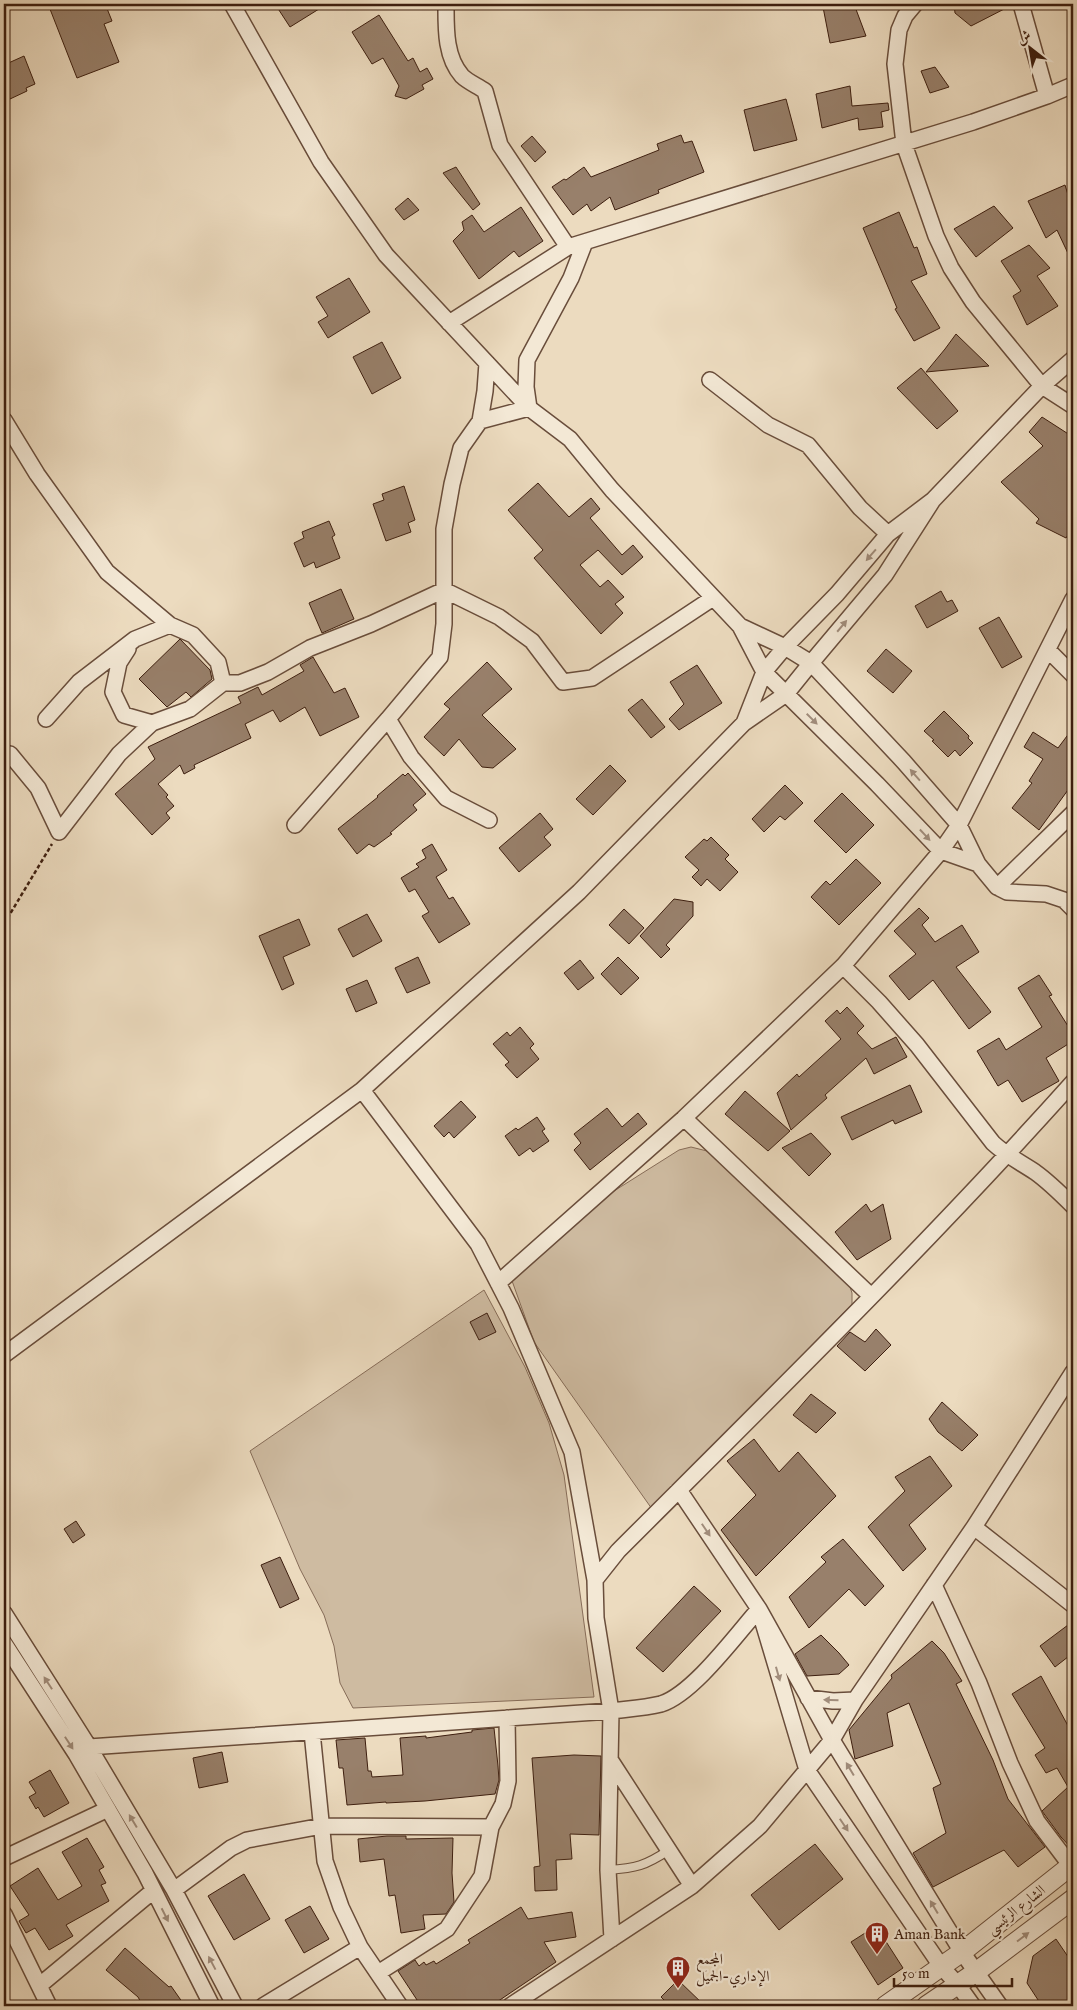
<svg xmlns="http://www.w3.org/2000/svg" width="1077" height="2010" viewBox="0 0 1077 2010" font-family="'IM FELL English',Amiri,serif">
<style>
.green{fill:#cebba1;stroke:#866c58}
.building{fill:#98806b;stroke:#3d1e0f}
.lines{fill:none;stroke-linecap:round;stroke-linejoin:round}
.service-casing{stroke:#694d3b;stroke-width:10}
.minor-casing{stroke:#694d3b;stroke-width:18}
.tertiary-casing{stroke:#694d3b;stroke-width:21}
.path{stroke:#3d1e0f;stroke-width:2.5;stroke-dasharray:4 2.5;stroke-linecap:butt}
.service{stroke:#f3e8d5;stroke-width:8}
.minor{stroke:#f3e8d5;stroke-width:15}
.tertiary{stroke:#f3e8d5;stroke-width:19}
.oneway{fill:#a18d7c}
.labels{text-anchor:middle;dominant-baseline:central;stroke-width:4.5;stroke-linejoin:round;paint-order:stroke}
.street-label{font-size:15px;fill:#3d1e0f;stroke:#f3e8d5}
.poi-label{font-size:15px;fill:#3d1e0f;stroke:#f3e8d5;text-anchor:start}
</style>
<rect width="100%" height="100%" fill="#ecdbbf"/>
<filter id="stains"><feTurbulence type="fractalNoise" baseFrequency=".004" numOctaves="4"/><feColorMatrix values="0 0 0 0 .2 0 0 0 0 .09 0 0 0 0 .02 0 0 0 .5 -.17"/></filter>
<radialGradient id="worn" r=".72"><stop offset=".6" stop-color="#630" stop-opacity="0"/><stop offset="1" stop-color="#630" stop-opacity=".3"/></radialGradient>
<!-- green -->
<path class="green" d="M691,1147L711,1152L848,1281L852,1293V1304L652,1509L534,1342L511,1278L614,1191L679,1150Z
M484,1290L525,1367L549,1423L564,1475L594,1697L353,1708L340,1683L334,1646L324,1615L300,1569L250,1451Z"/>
<!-- building -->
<path class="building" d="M48,4H100L102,8L106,6L112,21L104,24L119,62L77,78Z
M275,4H327L290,27Z
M837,4H854L866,36L830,43L823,7Z
M954,4H1012V5L971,26L955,13Z
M379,15L408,61L413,58L420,72L427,68L433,79L422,85L424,89L406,99L395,96L399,86L383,58L372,64L352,32Z
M24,56L35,84L26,88L27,91L10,99L4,85V65Z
M935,67L949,87L930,93L921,71Z
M850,86L852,106L888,103L889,110L881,112L883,127L859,130L858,118L822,128L816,94Z
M786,99L797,140L754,151L744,110Z
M681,135L684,143L692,141L704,172L658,190L659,193L615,210L610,197L591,211L587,204L573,215L552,187L564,179L566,180L584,167L591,177L659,150L657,144Z
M532,136L546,152L535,162L521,146Z
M456,167L480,204L473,210L443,173Z
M1065,185L1073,211V264L1057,230L1046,238L1028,201Z
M408,198L419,210L404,220L395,209Z
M994,206L1013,228L976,257L954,229Z
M521,207L543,241L519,257L514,251L479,279L453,241L464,230L462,222L472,215L484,232Z
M899,212L914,248L917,247L927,274L911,281L940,328L914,341L895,309L897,308L863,228Z
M1029,245L1050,268L1037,276L1058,306L1027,325L1013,296L1021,291L1001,261Z
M349,278L370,312L328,338L318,322L328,316L316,297Z
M956,334L989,366L926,372L945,349Z
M382,342L401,378L372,394L353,357Z
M921,368L958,411L937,429L897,388Z
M1042,417L1073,437V527L1066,538L1036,523L1039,519L1001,482L1043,446L1029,432Z
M538,483L569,517L591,498L600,509L590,518L622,555L633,545L643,557L622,575L598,550L580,565L600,587L608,580L624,597L615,604L623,613L601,634L534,558L543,550L508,510Z
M404,486L415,520L408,523L411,532L386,541L373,504L384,500L382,494Z
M329,521L335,535L332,537L340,558L316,568L314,562L304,567L294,543L304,538L302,532Z
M341,589L354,619L322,633L309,603Z
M941,591L947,602L952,600L958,611L927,628L915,606Z
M999,617L1022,657L1002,668L979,628Z
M180,639L210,670L212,679L191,697L186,692L167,707L139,679Z
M886,649L912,671L893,693L867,671Z
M313,657L334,693L345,688L359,717L320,736L305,707L280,722L273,710L245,724L251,738L194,765L195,768L184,774L180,765L158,784L168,795L166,797L174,806L166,813L170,818L152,835L115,794L155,759L148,747L241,703L238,697L258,687L262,695L304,671L300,665Z
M487,662L512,689L482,715L516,749L493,768L482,767L459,739L444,756L424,737L450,709L444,704Z
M697,665L722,703L679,730L669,719L684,704L670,682Z
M642,699L665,727L651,738L628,710Z
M944,711L969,736L968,738L973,743L960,756L955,750L948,757L932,741L934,740L924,731Z
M1073,728V783L1039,830L1012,808L1032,783L1029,781L1043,759L1024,747L1033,732L1058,748Z
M610,765L626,781L593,815L576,799Z
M408,773L426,794L413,805L417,810L390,833L392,834L374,847L369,844L357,854L338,829L378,797L377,796L403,774L405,776Z
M785,785L803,803L785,820L780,816L764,832L752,819Z
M842,793L874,825L846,853L814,821Z
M540,813L553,829L544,837L551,845L519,872L499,848Z
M711,837L729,855L725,859L738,872L720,891L707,879L701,886L692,877L699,870L685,857L704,839L707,841Z
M432,844L447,870L436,877L449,899L453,897L470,924L439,943L422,916L429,912L415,889L409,892L401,878L419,867L416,864L426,858L422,850Z
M856,859L881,883L839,925L811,897L826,881L830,885Z
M674,899L693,902V916L666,945L670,949L661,958L640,936Z
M919,908L929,918L922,925L935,942L962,925L979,952L956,967L991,1012L969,1029L933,980L909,1000L889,976L916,954L894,931Z
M624,909L644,928L629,944L609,925Z
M367,914L382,941L353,957L338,929Z
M299,919L310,945L283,957L294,984L282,990L259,936Z
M418,957L430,983L407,993L395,968Z
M618,957L639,978L621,995L601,974Z
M580,960L594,978L578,990L564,973Z
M1039,975L1052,995L1049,996L1073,1034V1041L1046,1058L1059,1081L1022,1102L1008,1080L998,1086L977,1051L999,1038L1006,1050L1042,1027L1018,988Z
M367,980L377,1003L356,1012L346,989Z
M847,1007L864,1026L857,1033L872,1049L896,1037L907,1057L874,1074L866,1058L825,1095L827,1098L791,1130L777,1093L797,1074L799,1077L841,1039L825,1021L837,1010L840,1014Z
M520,1027L534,1044L530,1048L539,1059L517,1078L505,1065L509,1062L493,1044L507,1032L510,1036Z
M910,1085L922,1112L895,1124L893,1120L852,1140L841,1117Z
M745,1091L790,1131L768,1151L725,1114Z
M461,1101L476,1117L454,1138L449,1132L444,1137L434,1126Z
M607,1108L622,1127L638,1113L647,1124L590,1170L574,1150L581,1143L574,1134Z
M537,1117L545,1129L542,1131L549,1141L533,1152L530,1148L519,1156L505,1136L516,1128L518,1130Z
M811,1133L831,1154L809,1176L782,1148Z
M866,1204L871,1212L883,1204L891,1239L857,1260L835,1232Z
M487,1313L496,1332L479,1340L470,1322Z
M876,1329L891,1345L865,1371L837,1346L850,1332L865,1342Z
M811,1394L836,1413L816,1433L793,1415Z
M942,1402L978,1435L962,1451L938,1432L929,1419Z
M754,1439L779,1472L798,1452L836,1496L756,1576L721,1530L756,1495L727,1461Z
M930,1456L952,1486L909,1525L926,1549L903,1571L868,1527L905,1491L895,1477Z
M76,1521L85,1535L73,1543L64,1529Z
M843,1539L884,1586L865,1606L849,1589L809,1628L789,1597L826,1562L821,1557Z
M280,1557L299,1599L280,1608L261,1565Z
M694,1586L721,1611L663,1672L636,1648Z
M1068,1625L1073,1632V1653L1055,1667L1040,1646Z
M821,1635L839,1653L849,1665L839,1674L807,1676L795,1654Z
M932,1641L944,1653L962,1681L956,1684L993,1760L1008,1799L1045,1847L1018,1867L1004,1850L933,1887L913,1853L946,1833L933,1788L941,1784L909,1703L887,1713L893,1746L855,1759L849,1730L892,1678L891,1675Z
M1041,1676L1073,1735V1850L1061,1837L1042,1811L1068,1787L1057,1768L1046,1773L1035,1755L1045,1748L1012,1694Z
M494,1728L498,1766L499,1780L495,1794L425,1801L386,1803V1802L347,1805L343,1768H339L336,1740L365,1738L368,1771H371L372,1777L403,1775L400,1738L426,1736V1738L472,1732V1730Z
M222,1752L228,1782L199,1788L193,1758Z
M574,1755L601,1756L599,1835L570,1834L572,1859L556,1860L557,1890L535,1891L534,1867L540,1866L532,1758Z
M50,1770L69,1803L44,1817L38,1807L36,1809L29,1797L36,1793L29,1782Z
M387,1836H406V1839L453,1838L452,1873L454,1902L446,1914L423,1915L425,1929L401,1933L395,1895L389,1896L384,1859L360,1862L358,1839Z
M87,1838L104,1867L99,1870L106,1883L101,1885L109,1901L66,1925L73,1936L49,1950L35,1928L26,1933L19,1921L29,1915L10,1886L38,1868L58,1900L82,1886L62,1852Z
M815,1844L843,1879L779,1930L751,1895Z
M244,1874L270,1919L234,1940L208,1896Z
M310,1906L329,1939L304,1953L285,1920Z
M521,1907L528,1919L572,1912L576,1937L544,1942L556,1962L491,2006H421L398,1971L415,1960L419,1966L424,1962L426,1965L434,1961L436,1964L470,1943L468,1940Z
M876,1926L903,1968L878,1985L851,1942Z
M1056,1939L1073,1964V1996L1059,2006H1042L1027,1983L1033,1956Z
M125,1948L169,1987L171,1986L185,2006H143L138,1997L106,1970Z
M678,1980L705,2006H670L661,1997Z"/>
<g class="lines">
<defs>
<path id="service" d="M608,1870C636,1868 645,1866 669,1850"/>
<path id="minor" d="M232,4L321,162L386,255L529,408L570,439L612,490L740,626L764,672L877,784L941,851L978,864
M446,4C446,28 445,57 462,76C468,82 478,86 485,91L500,145L568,247
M915,4L905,16L899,30L895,64L904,144L936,236L951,268L973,302L1042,386L1073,406
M1021,4L1047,96
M449,323L568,247L973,122L1047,96L1073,85
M710,380L768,425L808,445L860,508L888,534
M4,420L37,474L107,572L170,625
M480,421L485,391L487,363
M740,626L785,647L811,663L904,762L959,825L978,864L997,887L1007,892L1046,894L1064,900L1073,909
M128,649L119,663L113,692L124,715L152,723
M1048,650L1073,675
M223,683H240L268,672L310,648L371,624L444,590L499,617L532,641L563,682L592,678L713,598
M388,719L411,757L446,798L489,820
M744,723L764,672L785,647L837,594L888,534L933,500L1042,386L1073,359
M4,760L10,754L38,788L59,832L119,754L152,723L190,709L223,683L218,662L193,635L170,625L135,639L79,682L46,719
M295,825L388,719L440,657L444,624V529L452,484L461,448L480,421L529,408L526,387L527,360L571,278L585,242
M997,887L1073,813
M843,966L879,1002L917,1045L993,1143C1007,1156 1020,1162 1035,1172C1049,1182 1061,1194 1073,1206
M362,1090L478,1244L511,1308L572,1452L595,1580
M498,1283L684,1118
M871,1296L684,1118L843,966L941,851L959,825L1073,599
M4,1355L362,1090L579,892L744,723L786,694L811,663L885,575L933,500
M679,1490L759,1609L807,1770L941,1966L958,1985L973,2006
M974,1527L1073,1605
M934,1585L979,1683L1010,1763L1037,1821L1071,1866
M4,1613L89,1747L174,1890L235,2006
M4,1643L76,1754L145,1873L212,2006
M808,1698L833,1701L855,1700
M312,1732L325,1861L341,1907L360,1947L400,2006
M89,1747L611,1711C627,1709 645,1708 661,1704C693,1694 736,1635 759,1609L832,1740L962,1952L1000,2006
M611,1761L692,1886
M4,1858L108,1809
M174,1890L231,1848L247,1840L322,1826L491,1827
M4,1914L49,2006
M612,1939L608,1870L611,1711L596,1618L595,1580L618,1551C772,1397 928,1244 1073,1082
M378,1973L447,1929L482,1876L491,1827L503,1804L508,1781L507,1718
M40,1985L153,1891
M263,2006L360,1947
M510,2006L692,1886L760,1826L832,1740L855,1700L974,1527L1073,1372"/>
<path id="tertiary" d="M885,2006L962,1952L1073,1864
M926,2006L976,1972L1073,1899"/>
</defs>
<!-- service casing -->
<use href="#service" class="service-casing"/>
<!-- minor casing -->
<use href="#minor" class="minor-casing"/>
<!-- tertiary casing -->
<use href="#tertiary" class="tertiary-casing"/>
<!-- path -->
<path class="path" d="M4,924L52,844"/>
<!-- service -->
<use href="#service" class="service"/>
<!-- minor -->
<use href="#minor" class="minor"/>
<!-- tertiary -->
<use href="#tertiary" class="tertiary"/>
</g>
<!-- one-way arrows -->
<defs><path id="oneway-solid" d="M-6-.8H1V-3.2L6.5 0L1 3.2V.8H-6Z" transform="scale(1.25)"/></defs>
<g class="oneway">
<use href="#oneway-solid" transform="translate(871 555) rotate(131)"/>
<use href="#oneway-solid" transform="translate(842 626) rotate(-50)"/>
<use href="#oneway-solid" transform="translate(812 719) rotate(45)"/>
<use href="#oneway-solid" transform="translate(915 775) rotate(-131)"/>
<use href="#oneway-solid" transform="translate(925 835) rotate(47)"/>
<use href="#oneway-solid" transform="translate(706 1530) rotate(56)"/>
<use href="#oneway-solid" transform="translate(778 1674) rotate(74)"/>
<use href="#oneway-solid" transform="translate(48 1683) rotate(-123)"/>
<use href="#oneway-solid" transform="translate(831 1700) rotate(-178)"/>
<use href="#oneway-solid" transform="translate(69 1743) rotate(57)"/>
<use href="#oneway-solid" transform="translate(850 1769) rotate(-121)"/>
<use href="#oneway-solid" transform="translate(133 1821) rotate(-121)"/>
<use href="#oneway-solid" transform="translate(844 1825) rotate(56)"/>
<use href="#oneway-solid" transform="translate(934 1907) rotate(-121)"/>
<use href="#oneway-solid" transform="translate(165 1915) rotate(63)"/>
<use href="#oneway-solid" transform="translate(1023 1937) rotate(-37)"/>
<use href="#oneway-solid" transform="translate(212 1963) rotate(-118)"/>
</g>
<!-- icons -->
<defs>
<symbol id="building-pin" viewBox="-11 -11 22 30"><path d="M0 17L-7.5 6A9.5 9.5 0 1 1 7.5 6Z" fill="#8f2418" stroke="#f3e8d5"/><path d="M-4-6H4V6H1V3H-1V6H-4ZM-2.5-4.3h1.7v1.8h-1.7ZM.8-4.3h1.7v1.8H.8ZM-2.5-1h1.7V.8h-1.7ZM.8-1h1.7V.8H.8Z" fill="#fff"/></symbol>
</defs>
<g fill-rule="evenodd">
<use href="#building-pin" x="863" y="1920" width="28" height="38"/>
<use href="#building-pin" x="664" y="1954" width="28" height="38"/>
</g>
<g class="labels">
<!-- street labels -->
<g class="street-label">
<text transform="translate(1016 1910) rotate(-38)">الشارع الرئيسي</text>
</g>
<!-- poi labels -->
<g class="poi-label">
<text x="894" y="1934">Aman Bank</text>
<text x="696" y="1959">المجمع<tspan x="696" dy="17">الإداري-الجميل</tspan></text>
</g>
</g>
<!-- margin -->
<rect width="1077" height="2010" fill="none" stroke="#ecdbbf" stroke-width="20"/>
<rect x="5" y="5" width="1067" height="2000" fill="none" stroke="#3d1e0f" stroke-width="2.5"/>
<rect x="10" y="10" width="1057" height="1990" fill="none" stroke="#3d1e0f"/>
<!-- north arrow -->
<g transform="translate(1030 48) rotate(329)" stroke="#f3e8d5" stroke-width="4" paint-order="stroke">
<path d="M0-4L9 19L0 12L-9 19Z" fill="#3d1e0f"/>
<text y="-8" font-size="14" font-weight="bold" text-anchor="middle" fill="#3d1e0f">ش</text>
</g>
<!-- scale -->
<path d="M894 1978v8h118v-8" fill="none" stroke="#3d1e0f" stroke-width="2.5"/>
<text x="902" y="1978" font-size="15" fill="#3d1e0f" stroke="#f3e8d5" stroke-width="4" paint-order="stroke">50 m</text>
<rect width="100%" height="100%" filter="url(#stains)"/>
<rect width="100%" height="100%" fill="url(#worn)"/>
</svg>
